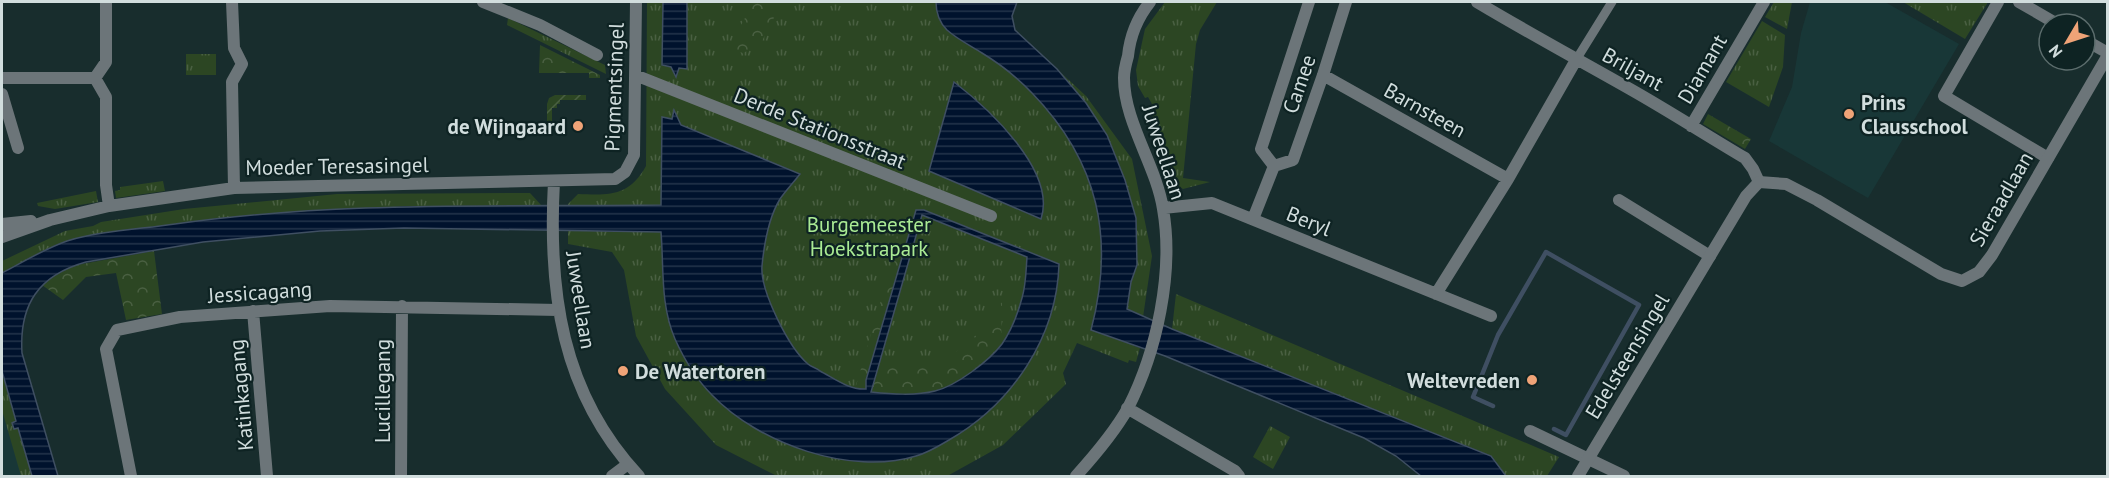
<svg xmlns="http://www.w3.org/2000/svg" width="2109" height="478" viewBox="0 0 2109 478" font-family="'PT Sans',sans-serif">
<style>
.built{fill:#183737}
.grass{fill:url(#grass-tufts)}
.forest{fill:url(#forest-crowns)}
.garden{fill:url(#garden-furrows)}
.water{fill:url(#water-rules);stroke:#3f4f62;stroke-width:1.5;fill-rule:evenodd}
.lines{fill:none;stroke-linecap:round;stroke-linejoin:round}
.stream{stroke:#3f4f62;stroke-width:4.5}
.pedestrian{stroke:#6c7579;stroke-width:9}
.minor{stroke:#6c7579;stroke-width:12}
.tertiary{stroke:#6c7579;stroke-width:12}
.poi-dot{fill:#efa377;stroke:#0e2323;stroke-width:2}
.labels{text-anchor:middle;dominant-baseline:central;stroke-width:4.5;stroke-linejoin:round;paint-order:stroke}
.street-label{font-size:21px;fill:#d1dddd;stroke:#0e2323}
.poi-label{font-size:21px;font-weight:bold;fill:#d1dddd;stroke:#0e2323;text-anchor:start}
.park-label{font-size:21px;fill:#aaeb94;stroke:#0e2323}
</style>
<defs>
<pattern id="grass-tufts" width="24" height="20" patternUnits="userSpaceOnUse" patternTransform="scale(1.5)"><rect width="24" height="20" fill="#2c4623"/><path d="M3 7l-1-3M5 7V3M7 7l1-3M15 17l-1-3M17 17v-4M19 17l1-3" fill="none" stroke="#4a6042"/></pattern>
<pattern id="forest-crowns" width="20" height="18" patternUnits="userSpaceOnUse" patternTransform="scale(1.5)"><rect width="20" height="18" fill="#2c4623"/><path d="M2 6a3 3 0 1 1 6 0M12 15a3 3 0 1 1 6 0" fill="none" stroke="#4a6042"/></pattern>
<pattern id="garden-furrows" width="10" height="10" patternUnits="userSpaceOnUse" patternTransform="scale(1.5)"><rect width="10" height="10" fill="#2c4623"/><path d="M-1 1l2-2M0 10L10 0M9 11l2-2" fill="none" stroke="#4a6042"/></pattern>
<pattern id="water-rules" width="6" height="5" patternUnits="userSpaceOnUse" patternTransform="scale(1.5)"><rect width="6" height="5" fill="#00122d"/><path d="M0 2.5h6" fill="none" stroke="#24344b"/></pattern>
</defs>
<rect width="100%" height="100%" fill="#182d2d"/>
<!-- built -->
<path class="built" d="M1810,2H1885L1959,44L1868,198L1769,141L1792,87L1801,33Z
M2,322L46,476H2Z"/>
<!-- grass -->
<path class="grass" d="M647,2H1017L1012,16L1015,30L1086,96L1132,159L1152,256L1142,324L1134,346L1140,348L1136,362L1129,360L1128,363L1077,343L1063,373L1066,384L1003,445L949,475L783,476L775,475L716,445L665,389L636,336L624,270L612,252L568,244V204L578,194C609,195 629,197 646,166Z
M1165,2H1217L1200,30L1196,44L1183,178L1210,182L1183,189L1166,178V149L1149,108L1152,104L1148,97L1145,98L1138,86L1136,70L1145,29Z
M1774,2H1792L1787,29L1765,17Z
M1903,2H1988L1965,39Z
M508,18L605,65L606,74L507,25Z
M1762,21L1785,35L1783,67L1769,107L1726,82Z
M186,54H216V75H186Z
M163,181L165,191L116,198L115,191L120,190V187Z
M96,191L98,202L55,209L38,206L37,203Z
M530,193L542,206H404L77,238L55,245L2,273V261L65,231L93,226L101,222L184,209L337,194Z
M1176,294L1559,457L1547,476H1506L1491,456L1172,329Z
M2,371L32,476H21L2,410Z
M1270,426L1290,437L1273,469L1253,457Z"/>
<!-- forest -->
<path class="forest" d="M754,2H782L760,45L743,53L728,48Z
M540,45L600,75V78H589V73H539Z
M1708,114L1751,139L1745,149L1703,124Z
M903,205L916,210L866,380V389H855L891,266Z
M154,251L162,314L126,320L116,273L86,277L63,300L42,285L59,272L71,266Z
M1002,302L1001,345C982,363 961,383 936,391C918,397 890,394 871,392L879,364H938L974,339Z"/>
<!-- garden -->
<path class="garden" d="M555,95H586V100H560V104H557V108H552V133H547V104L549,98Z"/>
<!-- water -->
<path class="water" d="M663,2H687V69L679,68L676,77L671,67L662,65Z
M936,2H1017L1012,16L1015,30L1057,69L1086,103L1107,135L1125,180L1136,218L1137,265L1131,282L1127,309L1172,329L1491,456L1506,476H1421L1396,456L1364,438L1165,356L1091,330C1115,239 1099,162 1032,93C1017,77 1000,64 982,53C971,46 957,39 947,30C939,22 936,12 936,2Z
M954,82C988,108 1057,171 1041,219L929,171Z
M674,110L681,125L800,174C794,182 786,190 780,199C769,217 764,245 762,266C760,291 789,348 808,364C811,367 817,368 820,371C835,379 849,390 866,389V380L916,210H924L1059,264C1057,337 1012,404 949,440C939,446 927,453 916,456C851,476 759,444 712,395C696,379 684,359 675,339C660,304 664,268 661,232L404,228L320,231L203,242L86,262C39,275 19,304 22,353L58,476H32L18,428L14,429L12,423L16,421L2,371V273C23,262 44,249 67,241C98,231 142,229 175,224C336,201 499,207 661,205L662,117L672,119ZM922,215L1027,257C1026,270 1026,285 1022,298C1018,313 1011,331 1002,344C989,361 956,386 935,391C915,396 891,394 871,392Z"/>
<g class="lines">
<!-- stream -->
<path class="stream" d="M1493,406L1473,397L1498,335L1546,252L1639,305L1566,435L1554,429"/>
<!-- pedestrian -->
<path class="pedestrian" d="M1576,60L1612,2"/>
<!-- minor -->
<path class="minor" d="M106,2V62L95,78L106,97V185L109,206
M232,2L234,48L242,64L232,82L234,188
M483,2L540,25L597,55
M1477,2C1527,32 1579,60 1630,89C1669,111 1706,135 1745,158L1753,169L1759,182
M1998,2L1944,96L2048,158
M2019,2L2057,24
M2085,40L2108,53
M635,75L991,216
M1323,75L1508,179
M2,78H95
M2,94L18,148
M1691,126L1764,2
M1274,166L1293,160L1323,75L1346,2
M1274,166L1261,149L1309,2
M554,181C548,291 561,393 639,476
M1619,200L1710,256
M1163,208L1212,203L1491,316
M1253,219L1274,166
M2,224L31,221
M2,237L50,220L109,206L234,188L615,179L625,172L634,155L636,2
M1436,294L1508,179L1576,60
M253,311L267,476
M1127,408L1235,471L1239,476
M1530,431L1624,476
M131,476L106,349L117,330L180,317L330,306L558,310
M401,476L402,306
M612,476L628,464
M1076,476C1095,455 1114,433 1128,408C1157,351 1174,272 1163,209C1156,165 1124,122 1124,78C1124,71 1126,63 1128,56C1130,36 1138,17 1150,2"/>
<!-- tertiary -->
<path class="tertiary" d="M1578,476L1746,196L1759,182L1786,184L1817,200L1941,274L1962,281L1979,272L1992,255L2108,55"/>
</g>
<!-- markers -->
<g class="poi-dot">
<circle cx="1849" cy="114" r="6"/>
<circle cx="578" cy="126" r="6"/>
<circle cx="623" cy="371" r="6"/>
<circle cx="1532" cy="380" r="6"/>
</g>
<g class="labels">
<!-- street labels -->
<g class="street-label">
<text transform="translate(1633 69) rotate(29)">Briljant</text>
<text transform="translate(1702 69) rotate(-60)">Diamant</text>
<text transform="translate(1299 84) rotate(-71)">Camee</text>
<text transform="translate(614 87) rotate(-88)">Pigmentsingel</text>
<text transform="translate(1425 110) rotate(29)">Barnsteen</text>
<text transform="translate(820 128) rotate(22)">Derde Stationsstraat</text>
<text transform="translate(1164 152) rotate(72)">Juweellaan</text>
<text transform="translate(337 166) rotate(-1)">Moeder Teresasingel</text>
<text transform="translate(2001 199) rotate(-60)">Sieraadlaan</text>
<text transform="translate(1309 221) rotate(22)">Beryl</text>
<text transform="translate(260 292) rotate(-4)">Jessicagang</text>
<text transform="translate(581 300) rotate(81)">Juweellaan</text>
<text transform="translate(1627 356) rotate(-59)">Edelsteensingel</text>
<text transform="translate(382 391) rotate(-90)">Lucillegang</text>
<text transform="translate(241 395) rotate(-95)">Katinkagang</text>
</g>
<!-- poi labels -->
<g class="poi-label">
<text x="1861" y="102">Prins<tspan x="1861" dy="24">Clausschool</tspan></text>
<text x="566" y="126" text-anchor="end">de Wijngaard</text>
<text x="635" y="371">De Watertoren</text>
<text x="1520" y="380" text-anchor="end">Weltevreden</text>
</g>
<!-- park labels -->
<g class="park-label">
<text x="869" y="224">Burgemeester<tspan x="869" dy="24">Hoekstrapark</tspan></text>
</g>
</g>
<!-- border -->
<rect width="2109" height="478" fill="none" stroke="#d1dddd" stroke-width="6"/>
<!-- north arrow -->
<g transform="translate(2067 42) rotate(231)"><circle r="28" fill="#0e2323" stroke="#5c6d6d" stroke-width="1.5"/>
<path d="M0-4.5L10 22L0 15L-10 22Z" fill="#efa377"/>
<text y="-9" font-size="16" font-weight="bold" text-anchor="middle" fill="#d1dddd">N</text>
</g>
</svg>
